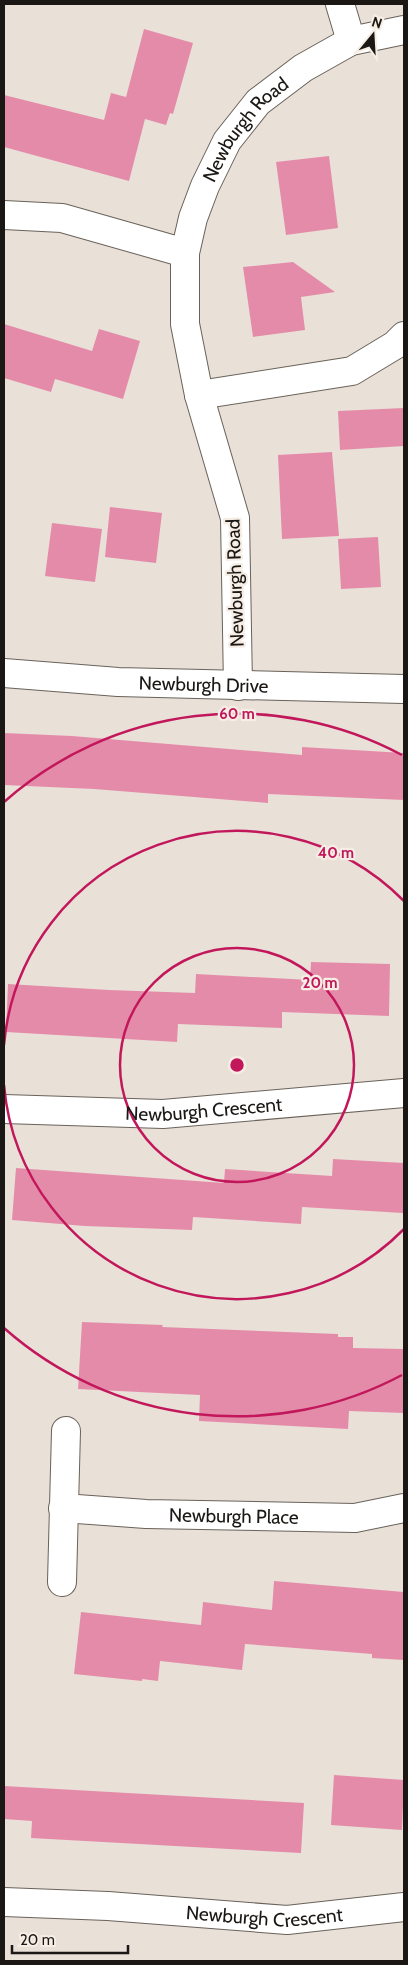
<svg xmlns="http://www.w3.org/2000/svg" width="408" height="1965" viewBox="0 0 408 1965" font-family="Cabin,sans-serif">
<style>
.building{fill:#e58baa}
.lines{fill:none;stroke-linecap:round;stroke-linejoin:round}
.street-casing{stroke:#69625a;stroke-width:30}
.street{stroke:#fff;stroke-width:28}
.ring{fill:none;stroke:#c2185b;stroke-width:2.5}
.labels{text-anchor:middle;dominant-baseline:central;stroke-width:4.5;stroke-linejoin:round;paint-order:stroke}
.street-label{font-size:19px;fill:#1a1714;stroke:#f6eee5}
.centre{fill:#c2185b;stroke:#f6eee5;stroke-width:2.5}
.ring-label{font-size:15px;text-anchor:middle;font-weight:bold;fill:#c2185b;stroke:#f6eee5;stroke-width:4.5;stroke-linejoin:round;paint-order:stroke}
</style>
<rect width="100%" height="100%" fill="#e9e1d8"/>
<!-- building -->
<path class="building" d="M144,29L193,43L173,114L170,113L166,125L145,119L129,181L4,147V95L104,120L111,93L126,97Z
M329,156L338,228L286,235L276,162Z
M293,262L335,292L301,297L305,330L253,337L243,267Z
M4,324L92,351L99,329L140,341L123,399L55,379L51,392L4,378Z
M404,408V446L340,450L338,411Z
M332,452L339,536L282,539L278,455Z
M110,507L162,513L156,563L105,557Z
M52,523L102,529L95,582L45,576Z
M378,537L381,587L341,589L338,539Z
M4,733L72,736L302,755V747L404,753V800L268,794V803L94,789L4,785Z
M311,962L390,964L389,1016L282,1012V1028L178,1024L177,1042L6,1032L8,984L109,990L195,993L196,974L310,980Z
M333,1159L404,1163L403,1213L302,1207L301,1224L193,1217L192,1230L85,1226L12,1220L16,1168L224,1183L225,1169L332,1176Z
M82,1322L163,1325L162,1327L338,1334V1337H353V1348L404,1349V1413L349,1411L348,1429L199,1421L200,1395L78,1389Z
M274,1581L404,1592V1660L372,1658V1654L245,1644L242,1670L160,1661L158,1681L142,1679V1681L74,1674L81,1612L201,1625L203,1602L272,1610Z
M334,1775L404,1780L402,1830L331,1825Z
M4,1786L304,1803L301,1853L31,1838L32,1821L4,1819Z"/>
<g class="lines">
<defs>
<g id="street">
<path d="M340,4L351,41"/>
<path d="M4,215L62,218L185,253"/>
<path d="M199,395L352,371L395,345L404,336"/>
<path id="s1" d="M4,673L118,682L404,689"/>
<path id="s2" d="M238,686L235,518L199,395L185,324V253L193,218L205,186L227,141L258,102L303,68L351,41L404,30"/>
<path id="s3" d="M4,1109L163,1114L404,1093"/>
<path id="s4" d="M63,1508L146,1514L355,1518L404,1508"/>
<path d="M62,1582L66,1431"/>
<path id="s5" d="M4,1902L108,1906L287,1920L404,1907"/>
</g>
</defs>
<!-- street casing -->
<use href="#street" class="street-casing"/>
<!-- street -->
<use href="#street" class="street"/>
</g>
<!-- distance rings -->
<g class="ring">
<circle cx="237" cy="1065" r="117"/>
<path d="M404 1229A234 234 0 0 1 4 1085M4 1045A234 234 0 0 1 404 901"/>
<path d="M402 1375A351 351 0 0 1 4 1328M4 802A351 351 0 0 1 402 755"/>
</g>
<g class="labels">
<!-- street labels -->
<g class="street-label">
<text stroke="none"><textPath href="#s2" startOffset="580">Newburgh Road</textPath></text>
<text transform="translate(235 583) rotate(-92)">Newburgh Road</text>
<text stroke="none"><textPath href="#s1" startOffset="200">Newburgh Drive</textPath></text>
<text stroke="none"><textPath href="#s3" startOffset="200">Newburgh Crescent</textPath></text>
<text stroke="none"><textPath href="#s4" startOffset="171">Newburgh Place</textPath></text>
<text stroke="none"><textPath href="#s5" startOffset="261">Newburgh Crescent</textPath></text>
</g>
</g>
<circle cx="237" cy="1065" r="8" class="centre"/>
<g class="ring-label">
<text x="237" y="719">60 m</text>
<text x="336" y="858">40 m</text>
<text x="320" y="988">20 m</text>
</g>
<!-- border -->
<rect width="408" height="1965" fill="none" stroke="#1a1714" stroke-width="10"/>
<!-- north arrow -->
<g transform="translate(373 35) rotate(18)" stroke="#f6eee5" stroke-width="4" paint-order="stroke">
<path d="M0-4L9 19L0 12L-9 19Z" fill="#1a1714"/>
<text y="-8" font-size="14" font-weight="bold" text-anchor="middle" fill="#1a1714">N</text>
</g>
<!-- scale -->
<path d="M12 1945v8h116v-8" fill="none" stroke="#1a1714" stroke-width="2.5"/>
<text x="20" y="1945" font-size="15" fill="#1a1714" stroke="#f6eee5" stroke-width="4" paint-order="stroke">20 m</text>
</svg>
